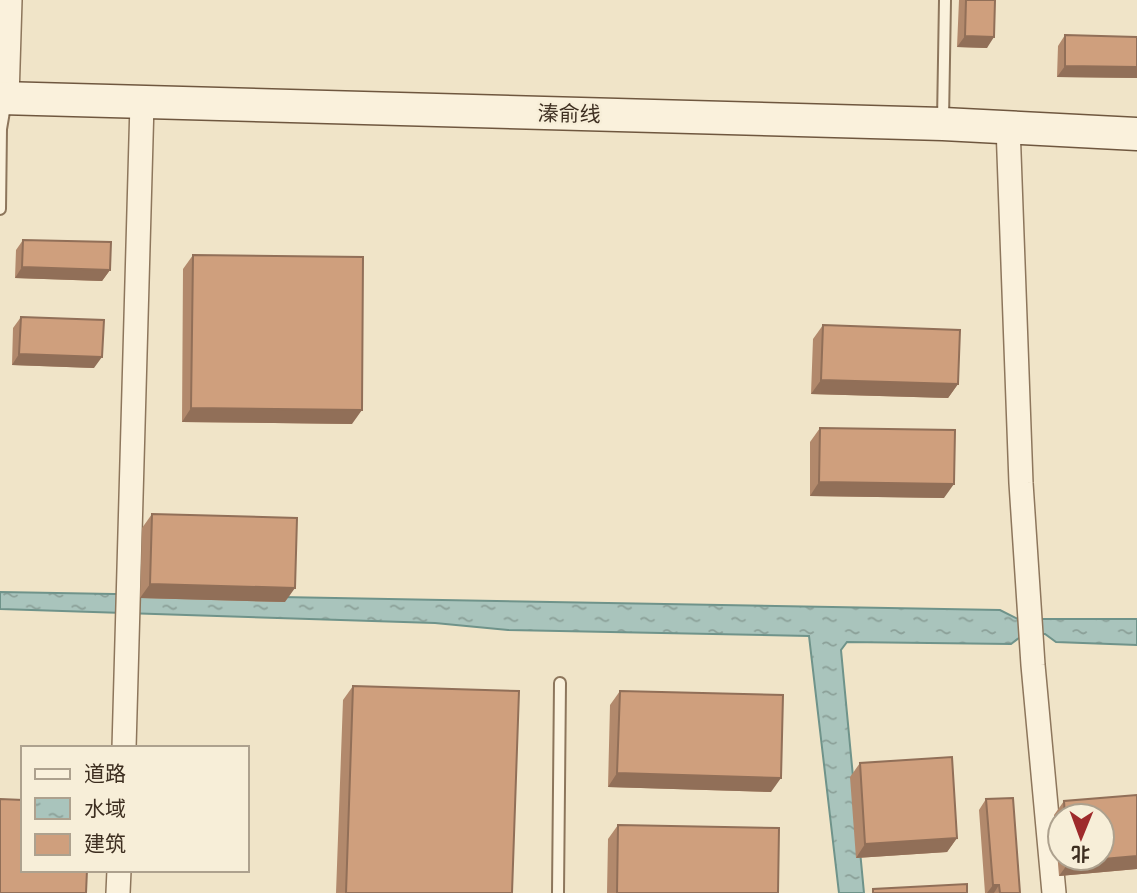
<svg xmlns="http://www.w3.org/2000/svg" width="1137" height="893" viewBox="0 0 1137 893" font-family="'Libre Baskerville','Noto Sans SC',serif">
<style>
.water{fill:url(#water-ripples);stroke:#6f938a;stroke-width:2}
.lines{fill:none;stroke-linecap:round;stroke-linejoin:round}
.lane-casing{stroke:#8d765c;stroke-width:14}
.street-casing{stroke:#8d765c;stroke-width:26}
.secondary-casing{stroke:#6f573f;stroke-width:35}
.lane{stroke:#faf1dc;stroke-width:10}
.street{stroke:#faf1dc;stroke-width:23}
.secondary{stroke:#faf1dc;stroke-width:32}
.wall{fill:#b2896c;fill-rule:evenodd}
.shaded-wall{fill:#916f58}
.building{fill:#cf9f7d;stroke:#916f58;stroke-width:2}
.labels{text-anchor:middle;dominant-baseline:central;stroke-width:5;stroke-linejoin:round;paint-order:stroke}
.street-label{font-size:21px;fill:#3d2e20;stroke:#f7eed8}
</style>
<defs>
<pattern id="water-ripples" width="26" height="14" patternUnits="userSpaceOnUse" patternTransform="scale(1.75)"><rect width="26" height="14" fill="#a9c4bc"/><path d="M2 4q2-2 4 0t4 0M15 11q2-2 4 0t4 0" fill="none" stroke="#8ba098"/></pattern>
</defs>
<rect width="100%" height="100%" fill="#f0e4c8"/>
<!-- water -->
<path class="water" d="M0,592L1000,610L1018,619H1137V645L1056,642L1045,634H1024L1011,644L847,642L841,650L864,893H839L809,636L508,630L435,623L0,609Z"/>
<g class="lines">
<defs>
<path id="lane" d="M943,120L945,0
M0,209L1,129L6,100
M558,893L560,683"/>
<path id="street" d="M7,98L10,0
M1008,126L1021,483L1033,665L1054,893
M124,748L142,103
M118,893L119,870"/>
<path id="secondary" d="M0,98L943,124L1137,134"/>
</defs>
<!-- lane casing -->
<use href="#lane" class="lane-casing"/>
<!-- street casing -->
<use href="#street" class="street-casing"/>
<!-- secondary casing -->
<use href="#secondary" class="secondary-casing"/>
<!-- lane -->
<use href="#lane" class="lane"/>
<!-- street -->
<use href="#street" class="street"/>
<!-- secondary -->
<use href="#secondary" class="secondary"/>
</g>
<!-- wall -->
<path class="wall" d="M959,0H995L987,48L957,47Z
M1065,35L1137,37V78L1057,77L1058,46Z
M23,240L110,270L102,281L15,278L16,250Z
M193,255L352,424L182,422L183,269Z
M21,317L94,368L12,365L13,328Z
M823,325L958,384L948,398L811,394L813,339Z
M820,428L944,498L810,496V442Z
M152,514L285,602L140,598L142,528Z
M353,686L512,893H336L343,700Z
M620,691L771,792L608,787L610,705Z
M860,763L957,838L947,852L856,858L850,777Z
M1137,795V869L1059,876L1054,815L1064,801ZM1060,816H1102V858H1060Z
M986,799L1020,893H985L979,810Z
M618,825L778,893H607L608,839Z"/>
<!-- shaded-wall -->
<path class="shaded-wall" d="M965,36L994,37L987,48L957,47Z
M1065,66L1137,67V78L1057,77Z
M22,267L110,270L102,281L15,278Z
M19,354L102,357L94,368L12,365Z
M821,380L958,384L948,398L811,394Z
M191,408L362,410L352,424L182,422Z
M819,482L954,484L944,498L810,496Z
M150,584L295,588L285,602L140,598Z
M617,773L781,778L771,792L608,787Z
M957,838L947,852L856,858L865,844Z
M1137,856V869L1059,876L1069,862Z
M993,885H999L994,893H987Z"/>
<!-- building -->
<path class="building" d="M966,0H995L994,37L965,36Z
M1065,35L1137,37V67L1065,66Z
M23,240L111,242L110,270L22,267Z
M193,255L363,257L362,410L191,408Z
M21,317L104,320L102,357L19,354Z
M823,325L960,330L958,384L821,380Z
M820,428L955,430L954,484L819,482Z
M152,514L297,518L295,588L150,584Z
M353,686L519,691L512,893H346Z
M620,691L783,695L781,778L617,773Z
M952,757L957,838L865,844L860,763Z
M1137,795V856L1069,862V858H1102V816H1065L1064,801Z
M1013,798L1020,893H1000L999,885H993L986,799Z
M0,799L23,800V870H87L86,893H0Z
M618,825L779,828L778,893H617Z
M967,884V893H873V889Z"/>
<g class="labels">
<!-- street labels -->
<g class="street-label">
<text transform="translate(569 114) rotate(1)">溱俞线</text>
</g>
</g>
<!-- legend -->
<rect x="21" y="746" width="228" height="126" fill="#f7eed8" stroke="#ada18e" stroke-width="2"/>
<rect x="35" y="769" width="35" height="10" fill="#faf1dc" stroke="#ada18e" stroke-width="2"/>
<text x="84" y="781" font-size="21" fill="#3d2e20">道路</text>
<rect x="35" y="798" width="35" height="21" fill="url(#water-ripples)" stroke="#ada18e" stroke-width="2"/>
<text x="84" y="816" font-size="21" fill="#3d2e20">水域</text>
<rect x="35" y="834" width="35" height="21" fill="#cf9f7d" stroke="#ada18e" stroke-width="2"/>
<text x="84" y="851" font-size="21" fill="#3d2e20">建筑</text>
<!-- north arrow -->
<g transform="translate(1081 837) rotate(181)"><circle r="33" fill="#f7eed8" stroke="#ada18e" stroke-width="2"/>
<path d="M0-5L12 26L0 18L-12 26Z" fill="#9e2a2b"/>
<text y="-10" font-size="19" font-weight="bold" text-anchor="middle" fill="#3d2e20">北</text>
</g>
</svg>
